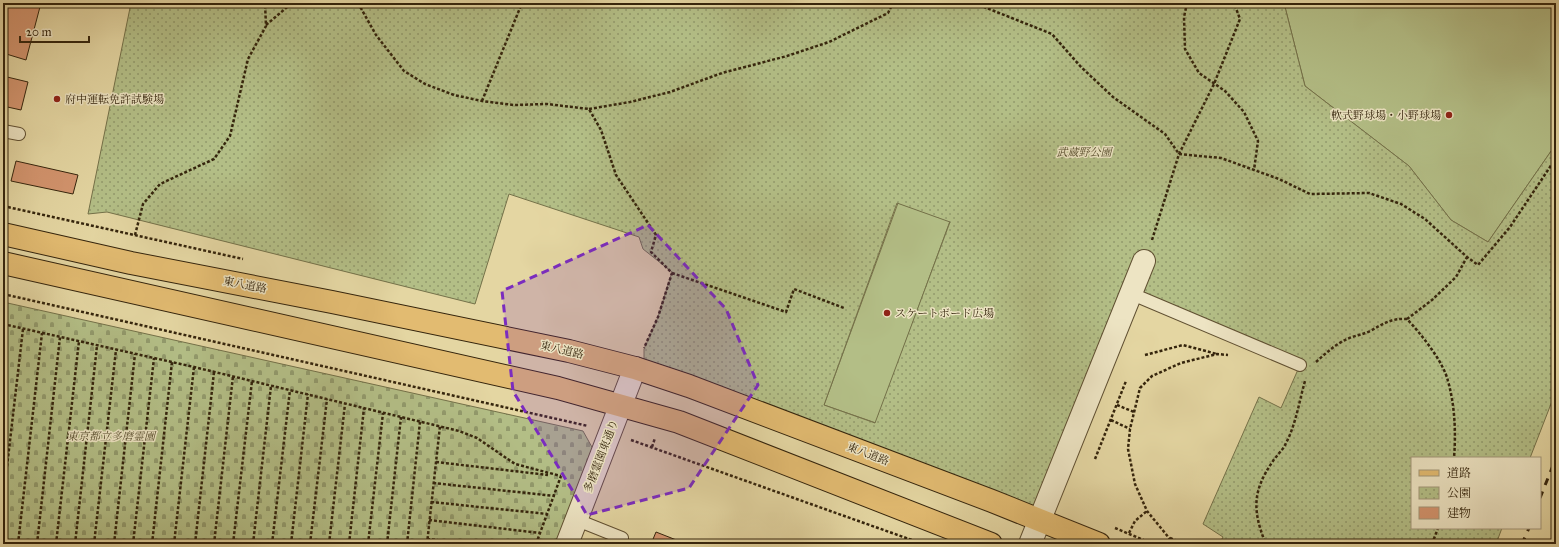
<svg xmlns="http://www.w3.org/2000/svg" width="1559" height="547" viewBox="0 0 1559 547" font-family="'IM FELL Great Primer','Noto Serif JP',serif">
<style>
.grass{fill:#b3be86;stroke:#747149}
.cemetery{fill:url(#cemetery-stones);stroke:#747149}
.park{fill:url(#park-dots);stroke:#747149;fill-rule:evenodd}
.building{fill:#d4956f;stroke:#34240c}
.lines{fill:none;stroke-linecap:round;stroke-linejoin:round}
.service-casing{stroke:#605032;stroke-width:14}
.minor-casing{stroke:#605032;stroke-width:24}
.primary-casing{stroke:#34240c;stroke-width:24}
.path{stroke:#34240c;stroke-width:2.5;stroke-dasharray:3 2;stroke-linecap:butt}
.service{stroke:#ede4c3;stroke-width:12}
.minor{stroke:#ede4c3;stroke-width:22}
.primary{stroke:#e2bb71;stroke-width:22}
.rail{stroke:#34240c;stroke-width:3;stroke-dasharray:7 7;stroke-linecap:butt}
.marked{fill:#7b2cbf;fill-opacity:0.2;stroke:#7b2cbf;stroke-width:3;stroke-dasharray:8 5;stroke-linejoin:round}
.poi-dot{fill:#8f2418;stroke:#ede4c3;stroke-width:1.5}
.labels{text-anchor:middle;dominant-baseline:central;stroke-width:3;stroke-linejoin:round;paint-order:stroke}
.poi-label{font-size:11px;fill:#34240c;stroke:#ede4c3;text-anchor:start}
.park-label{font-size:11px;font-style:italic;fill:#544a2a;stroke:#ede4c3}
.street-label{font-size:11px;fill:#34240c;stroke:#ede4c3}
</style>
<defs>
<pattern id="cemetery-stones" width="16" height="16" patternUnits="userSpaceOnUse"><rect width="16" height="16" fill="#b3be86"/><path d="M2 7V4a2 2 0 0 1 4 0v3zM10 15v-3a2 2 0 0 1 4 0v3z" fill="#929a6c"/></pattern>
<pattern id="park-dots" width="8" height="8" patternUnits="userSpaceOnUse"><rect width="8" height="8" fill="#b3be86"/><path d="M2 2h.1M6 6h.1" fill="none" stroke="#929a6c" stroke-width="1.8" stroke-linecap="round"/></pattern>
</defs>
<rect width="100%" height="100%" fill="#e4d6a2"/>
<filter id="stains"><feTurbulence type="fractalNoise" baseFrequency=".005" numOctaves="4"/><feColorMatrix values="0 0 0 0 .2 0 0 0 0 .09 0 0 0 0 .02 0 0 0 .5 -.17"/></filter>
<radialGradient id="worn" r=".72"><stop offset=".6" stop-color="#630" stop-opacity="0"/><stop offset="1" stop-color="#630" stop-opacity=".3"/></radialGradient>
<!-- grass -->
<path class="grass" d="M1284,3H1556V144L1488,242L1451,220L1409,166L1305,86Z
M898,203L950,221L876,423L824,405Z"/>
<!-- cemetery -->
<path class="cemetery" d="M3,302L583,431L593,449L556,544H3Z"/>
<!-- park -->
<path class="park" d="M131,3H1284L1305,86L1409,166L1451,220L1488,242L1556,144V391L1530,458H1412V528H1502L1496,544H1219L1223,537L1203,524L1259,397L1281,408L1300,365L1132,294L1032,512L644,364V349L658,317L672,272L643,249L639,237L509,194L475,304L107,212L88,214ZM897,203L950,222L875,423L824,405Z"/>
<!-- building -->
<path class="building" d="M3,3H41L26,60L3,53Z
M3,76L28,82L21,110L3,106Z
M16,161L78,175L73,194L11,181Z
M656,532L684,543V544H651Z"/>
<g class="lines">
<defs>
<path id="service" d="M3,131L19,134
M1132,294L1300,365
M577,520L622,538L620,544"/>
<path id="minor" d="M567,544L635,368
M1030,544L1144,261"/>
<path id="primary" d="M3,234L131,263L332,302L569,351L635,368L689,386L992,501L1099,544
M3,263L558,388L679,422L991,544"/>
</defs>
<!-- service casing -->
<use href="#service" class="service-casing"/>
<!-- minor casing -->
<use href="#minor" class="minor-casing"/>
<!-- primary casing -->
<use href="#primary" class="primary-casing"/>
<!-- path -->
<path class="path" d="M358,3L376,35L404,71L425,84L454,95L482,101L514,105L547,104L589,109L601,130L616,175L656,235L651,252L672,273L658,317L644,348
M974,3L1052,34L1081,67L1113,97L1165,134L1179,154L1221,158L1279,179L1310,194L1369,193L1401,204L1425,219L1467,257L1478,265L1510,227L1556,158
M1187,3L1184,17L1185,49L1199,73L1225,91L1244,112L1258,141L1254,170
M266,25L292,3
M482,101L522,3
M589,109L630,102L670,92L722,73L787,56L829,42L888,13L893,3
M3,206L243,259
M135,235L143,204L160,184L214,159L230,136L248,59L266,26L265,3
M1152,240L1179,154L1214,84L1240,19L1234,3
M672,273L786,312L794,289L844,308
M3,294L588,426
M1407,319L1432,300L1456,277L1467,257
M3,324L194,367L459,431L477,438L515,464L561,476
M3,330L4,325
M1145,355L1183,345L1217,354
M1316,362C1327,352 1338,342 1352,337C1358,335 1364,334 1370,331C1383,324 1391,318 1407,319C1421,334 1443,361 1448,381C1455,406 1456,433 1454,458
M1117,405L1134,412
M1111,420L1130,429
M631,440L923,544
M652,447L655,438
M1095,459L1126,381
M436,462L548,475
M433,483L555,496
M3,501L23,329
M431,502L547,514
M429,520L540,533
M1115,528L1153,544
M1129,533L1135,521L1147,511
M1170,538L1184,544
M427,539L473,544
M1265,542C1252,509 1253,490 1273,461C1277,455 1283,450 1286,443C1296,424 1299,402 1305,381
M18,544L42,333
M37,544L60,337
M56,544L79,341
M75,544L97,346
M94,544L116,350
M114,544L135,354
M133,544L154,358
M152,544L172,362
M174,544L194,367
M195,544L214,372
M214,544L233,376
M233,544L252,381
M253,544L271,386
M272,544L290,390
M291,544L308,394
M310,544L327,399
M329,544L345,404
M349,544L364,408
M368,544L383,413
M387,544L401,417
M407,544L420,422
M427,544L440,426
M536,544L561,476
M1174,544L1147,511L1135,484L1128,449L1130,429L1140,388L1152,376L1181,363L1217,354L1228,355
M1260,544L1265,542L1267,544
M1432,544L1438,528"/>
<!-- service -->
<use href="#service" class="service"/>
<!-- minor -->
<use href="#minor" class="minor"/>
<!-- primary -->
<use href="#primary" class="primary"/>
<!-- rail -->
<path class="rail" d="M1540,498L1556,458
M1522,544L1529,528"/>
</g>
<!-- marked area -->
<path class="marked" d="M648,225L726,309L758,385L689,488L587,515L513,391L502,291Z"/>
<!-- markers -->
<g class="poi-dot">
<circle cx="57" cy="99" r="4"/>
<circle cx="1449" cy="115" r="4"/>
<circle cx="887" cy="313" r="4"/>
</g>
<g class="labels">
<!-- poi labels -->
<g class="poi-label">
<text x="65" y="99">府中運転免許試験場</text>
<text x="1441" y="115" text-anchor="end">軟式野球場・小野球場</text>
<text x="895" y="313">スケートボード広場</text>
</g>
<!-- park labels -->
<g class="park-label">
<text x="1084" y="152">武蔵野公園</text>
<text x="111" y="436">東京都立多磨霊園</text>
</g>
<!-- street labels -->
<g class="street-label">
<text transform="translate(245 285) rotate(11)">東八道路</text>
<text transform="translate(562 350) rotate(13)">東八道路</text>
<text transform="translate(868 454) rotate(21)">東八道路</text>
<text transform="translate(601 456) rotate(-69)">多磨霊園東通り</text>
</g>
</g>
<!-- margin -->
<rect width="1559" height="547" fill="none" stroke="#e4d6a2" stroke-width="16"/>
<rect x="4" y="4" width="1551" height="539" fill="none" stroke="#34240c" stroke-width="2"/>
<rect x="8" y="8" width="1543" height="531" fill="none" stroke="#34240c"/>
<!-- legend -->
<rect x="1411" y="457" width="130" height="72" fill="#ede4c3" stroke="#a3977a"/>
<rect x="1419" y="470" width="20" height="6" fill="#e2bb71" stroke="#a3977a"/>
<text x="1447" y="477" font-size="12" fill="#34240c">道路</text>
<rect x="1419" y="487" width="20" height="12" fill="url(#park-dots)" stroke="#a3977a"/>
<text x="1447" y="497" font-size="12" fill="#34240c">公園</text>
<rect x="1419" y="507" width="20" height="12" fill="#d4956f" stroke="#a3977a"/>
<text x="1447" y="517" font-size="12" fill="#34240c">建物</text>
<!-- scale -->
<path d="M20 36v6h69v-6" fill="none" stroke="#34240c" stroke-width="2"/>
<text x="26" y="36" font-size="12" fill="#34240c" stroke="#ede4c3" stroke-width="3" paint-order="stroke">20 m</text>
<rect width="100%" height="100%" filter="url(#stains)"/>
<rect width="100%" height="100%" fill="url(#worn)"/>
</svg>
